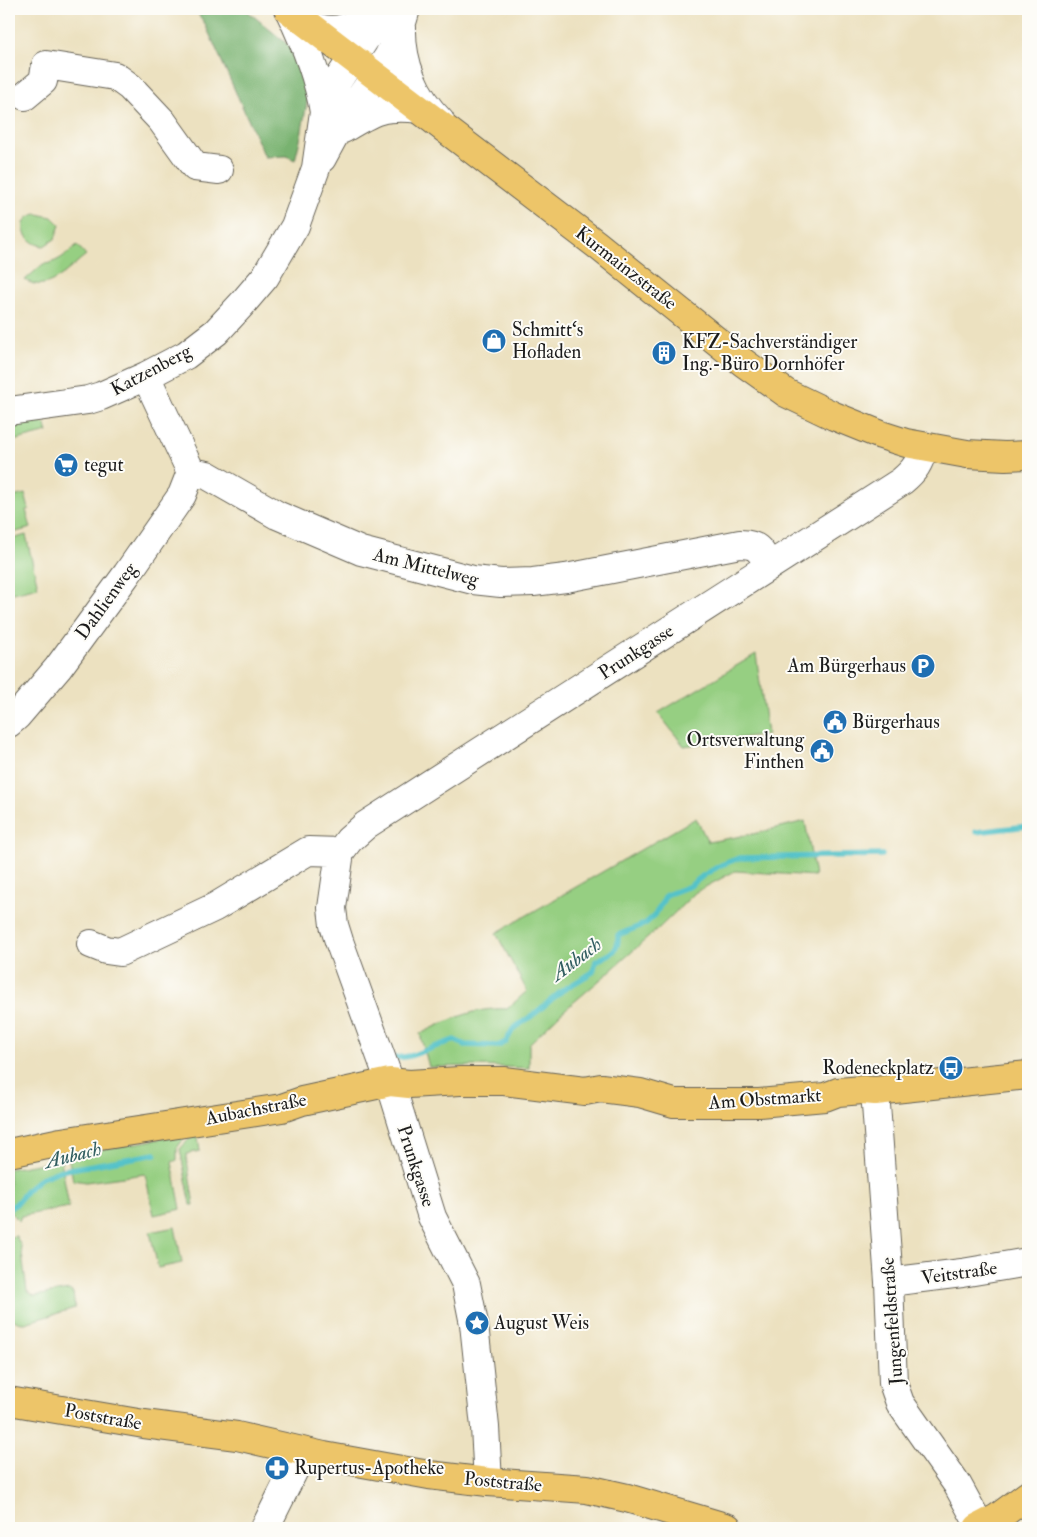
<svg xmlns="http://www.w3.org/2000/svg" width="1037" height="1537" viewBox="0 0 1037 1537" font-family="'IM FELL Double Pica',serif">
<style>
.green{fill:#96cf82;stroke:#59764f}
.forest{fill:#78b270;stroke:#4a6746}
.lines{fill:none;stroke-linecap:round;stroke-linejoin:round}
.stream{stroke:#54c2c9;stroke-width:5.5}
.minor-casing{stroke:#656155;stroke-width:30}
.major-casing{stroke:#656155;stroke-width:30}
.minor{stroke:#fff;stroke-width:28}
.major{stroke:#edc569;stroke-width:28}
.labels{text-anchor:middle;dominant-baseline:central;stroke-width:4;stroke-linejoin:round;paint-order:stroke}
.street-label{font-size:19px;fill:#1c1c1c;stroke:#fdfcf7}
.poi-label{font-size:19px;fill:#1c1c1c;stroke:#fdfcf7;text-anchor:start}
.water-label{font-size:20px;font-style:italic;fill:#325e61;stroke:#fdfcf7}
</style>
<rect width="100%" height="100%" fill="#fdfcf7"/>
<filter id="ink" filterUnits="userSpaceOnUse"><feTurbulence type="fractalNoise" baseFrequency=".02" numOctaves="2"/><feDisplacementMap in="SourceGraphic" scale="10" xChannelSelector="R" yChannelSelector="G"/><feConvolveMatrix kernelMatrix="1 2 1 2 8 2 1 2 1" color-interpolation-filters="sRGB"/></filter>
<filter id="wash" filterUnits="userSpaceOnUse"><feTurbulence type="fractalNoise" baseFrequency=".0096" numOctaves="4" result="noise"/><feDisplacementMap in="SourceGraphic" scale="20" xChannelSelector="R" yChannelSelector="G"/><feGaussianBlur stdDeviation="1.12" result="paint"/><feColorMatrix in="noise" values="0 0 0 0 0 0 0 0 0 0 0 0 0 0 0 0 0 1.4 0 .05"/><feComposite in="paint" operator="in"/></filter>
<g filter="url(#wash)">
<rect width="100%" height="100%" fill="#ece1c0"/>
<!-- green -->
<path class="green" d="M37,214L52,217L60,225L55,239L44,246C22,244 15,217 37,214Z
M77,245L86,255C69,268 47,295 25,280L43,264C56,264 68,253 77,245Z
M40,420L46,426L48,432L9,442V425Z
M25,494L29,509L26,510L31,528L9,534V498Z
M26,535L38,587L9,594V540Z
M756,654L767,734L684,746L658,713Z
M696,818L708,842L753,834L805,821L815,876L735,871L696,892L660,927L600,980L561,1013L529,1044V1068L476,1066L429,1067L420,1034C449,1020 474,1007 507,1009L527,991L496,933Z
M197,1132L200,1151L186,1154L194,1205H191L180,1149L195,1133Z
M187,1134L177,1148V1160L172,1162L181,1209L154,1215L145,1174L86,1182L73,1180L69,1161L76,1154Z
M61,1160L69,1207L21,1216L19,1221L9,1211V1169Z
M175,1227L182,1263L158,1268L150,1232Z
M16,1236L21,1246L27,1291L34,1296L69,1290L73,1293L75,1308L25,1323C17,1323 12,1320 9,1313V1237Z"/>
<!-- forest -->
<path class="forest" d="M194,9H245L298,53L308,97L301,136L295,160L286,156L265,157L204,22Z"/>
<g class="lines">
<!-- stream -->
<path class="stream" d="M976,832L1028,826
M395,1058L410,1056L454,1040L465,1045L498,1046L506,1042L513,1029L533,1015L563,990L593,972L596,961C610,954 619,953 618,935L645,924L655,915L666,895L690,886L704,875L721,865L739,858L882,855
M9,1208L16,1204L28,1189L41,1178L59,1171L155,1154"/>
</g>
</g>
<g filter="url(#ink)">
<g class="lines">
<defs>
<path id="minor" d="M289,10C305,43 318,75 324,112
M309,25C336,36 354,27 376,9
M402,27C401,63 415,96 440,121
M25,96L43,81L46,65L115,76L130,87L162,121L195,167L219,170
M343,129C374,110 383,105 420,109
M322,158L335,134L388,57L398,36L406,9
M146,376L191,472L207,475L277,515L361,551L473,580L501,583L533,582L566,578L740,544C759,544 761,552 769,566
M9,411L88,400L101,396L146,376L186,355L216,332L242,304L265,277L295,226L316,168L324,112L326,103L338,80L385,9
M9,723L17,716L58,668L127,574L182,495L191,472
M91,944L106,950L120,952L215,907L308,851L340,852
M875,1091L889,1282L893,1383L900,1403L957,1484L981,1528
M889,1282L962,1273L1028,1262
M488,1482L485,1427L474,1324L466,1284L432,1217L390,1082L339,941L334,925L332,908L340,852L349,840L366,825L902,481C915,470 919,464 924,447
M265,1528L303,1452"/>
<path id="major" d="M288,9L596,244L744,363L786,393L834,416L881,435L906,443L967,454L1005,456L1028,455
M9,1153L61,1142L282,1108L302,1101L390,1082L409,1084L460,1081H504L585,1091L601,1088L640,1093L674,1103H759L825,1097L838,1092L863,1090L875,1091L1028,1075
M9,1401L144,1424L237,1436L324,1456L429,1475L488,1482L587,1489L627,1498L728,1528
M978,1528L997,1518L1028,1495"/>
</defs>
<!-- minor casing -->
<use href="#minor" class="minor-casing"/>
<!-- major casing -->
<use href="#major" class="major-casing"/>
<!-- minor -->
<use href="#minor" class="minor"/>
<!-- major -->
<use href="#major" class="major"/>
</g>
</g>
<!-- icons -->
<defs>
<symbol id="shop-disc" viewBox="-11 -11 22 22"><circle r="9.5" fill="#1f6fb2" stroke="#fdfcf7"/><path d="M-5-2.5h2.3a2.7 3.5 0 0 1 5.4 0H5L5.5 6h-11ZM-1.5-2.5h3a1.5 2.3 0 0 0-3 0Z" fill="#fff"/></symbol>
<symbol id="building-disc" viewBox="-11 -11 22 22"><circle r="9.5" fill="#1f6fb2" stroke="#fdfcf7"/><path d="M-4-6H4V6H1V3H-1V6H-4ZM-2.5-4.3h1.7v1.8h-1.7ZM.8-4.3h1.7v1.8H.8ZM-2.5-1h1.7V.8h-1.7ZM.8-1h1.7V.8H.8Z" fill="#fff"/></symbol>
<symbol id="supermarket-disc" viewBox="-11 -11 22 22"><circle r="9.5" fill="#1f6fb2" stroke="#fdfcf7"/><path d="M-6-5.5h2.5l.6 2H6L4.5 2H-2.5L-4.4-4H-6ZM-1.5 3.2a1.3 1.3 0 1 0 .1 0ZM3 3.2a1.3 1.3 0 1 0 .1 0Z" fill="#fff"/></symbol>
<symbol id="parking-disc" viewBox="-11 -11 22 22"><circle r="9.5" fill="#1f6fb2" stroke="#fdfcf7"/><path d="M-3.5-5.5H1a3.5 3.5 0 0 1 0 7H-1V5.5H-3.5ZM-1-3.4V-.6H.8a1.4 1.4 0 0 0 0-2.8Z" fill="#fff"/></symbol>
<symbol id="civic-disc" viewBox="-11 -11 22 22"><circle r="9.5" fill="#1f6fb2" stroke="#fdfcf7"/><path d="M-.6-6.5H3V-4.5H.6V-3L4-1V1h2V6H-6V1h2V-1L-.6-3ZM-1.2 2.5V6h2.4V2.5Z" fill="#fff"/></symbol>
<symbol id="bus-disc" viewBox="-11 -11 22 22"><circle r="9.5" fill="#1f6fb2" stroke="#fdfcf7"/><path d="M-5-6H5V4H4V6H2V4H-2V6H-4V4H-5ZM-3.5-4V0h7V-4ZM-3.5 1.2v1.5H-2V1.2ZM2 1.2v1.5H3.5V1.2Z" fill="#fff"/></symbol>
<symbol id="sight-disc" viewBox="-11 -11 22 22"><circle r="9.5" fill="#1f6fb2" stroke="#fdfcf7"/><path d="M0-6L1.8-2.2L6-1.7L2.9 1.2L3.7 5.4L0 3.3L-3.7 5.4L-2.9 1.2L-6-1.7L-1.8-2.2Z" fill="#fff"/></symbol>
<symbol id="pharmacy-disc" viewBox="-11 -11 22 22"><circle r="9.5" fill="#1f6fb2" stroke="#fdfcf7"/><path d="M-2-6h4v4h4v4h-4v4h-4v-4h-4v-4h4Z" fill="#fff"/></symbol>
</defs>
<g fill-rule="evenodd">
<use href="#shop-disc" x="480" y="327" width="28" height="28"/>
<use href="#building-disc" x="650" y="339" width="28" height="28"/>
<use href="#supermarket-disc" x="52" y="451" width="28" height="28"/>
<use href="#parking-disc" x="909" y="652" width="28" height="28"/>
<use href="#civic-disc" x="821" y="708" width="28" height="28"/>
<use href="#civic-disc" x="808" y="737" width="28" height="28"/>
<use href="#bus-disc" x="937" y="1054" width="28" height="28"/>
<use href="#sight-disc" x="463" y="1309" width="28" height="28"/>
<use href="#pharmacy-disc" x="263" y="1454" width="28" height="28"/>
</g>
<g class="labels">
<!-- street labels -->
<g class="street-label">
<text transform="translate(626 268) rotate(38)">Kurmainzstraße</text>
<text transform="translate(151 370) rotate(-28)">Katzenberg</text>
<text transform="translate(426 567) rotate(14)">Am Mittelweg</text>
<text transform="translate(106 601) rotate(-54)">Dahlienweg</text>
<text transform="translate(636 652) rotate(-33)">Prunkgasse</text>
<text transform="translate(765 1099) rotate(-4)">Am Obstmarkt</text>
<text transform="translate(256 1109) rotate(-11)">Aubachstraße</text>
<text transform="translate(416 1166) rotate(72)">Prunkgasse</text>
<text transform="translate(959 1273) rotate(-8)">Veitstraße</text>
<text transform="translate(892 1321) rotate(-94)">Jungenfeldstraße</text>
<text transform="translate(103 1417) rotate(10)">Poststraße</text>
<text transform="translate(503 1482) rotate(5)">Poststraße</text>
</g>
<!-- poi labels -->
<g class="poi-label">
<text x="512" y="330">Schmitt‘s<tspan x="512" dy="22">Hofladen</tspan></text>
<text x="682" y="342">KFZ-Sachverständiger<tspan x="682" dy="22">Ing.-Büro Dornhöfer</tspan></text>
<text x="84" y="465">tegut</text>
<text x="906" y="666" text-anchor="end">Am Bürgerhaus</text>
<text x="852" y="722">Bürgerhaus</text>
<text x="804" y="740" text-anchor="end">Ortsverwaltung<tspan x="804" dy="22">Finthen</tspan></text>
<text x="934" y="1068" text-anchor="end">Rodeneckplatz</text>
<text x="494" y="1323">August Weis</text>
<text x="294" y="1468">Rupertus-Apotheke</text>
</g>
<!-- water labels -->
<g class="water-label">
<text transform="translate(576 959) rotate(-37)">Aubach</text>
<text transform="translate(73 1155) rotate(-14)">Aubach</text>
</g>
</g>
<!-- margin -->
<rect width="1037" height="1537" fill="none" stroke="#fdfcf7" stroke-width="30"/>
</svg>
